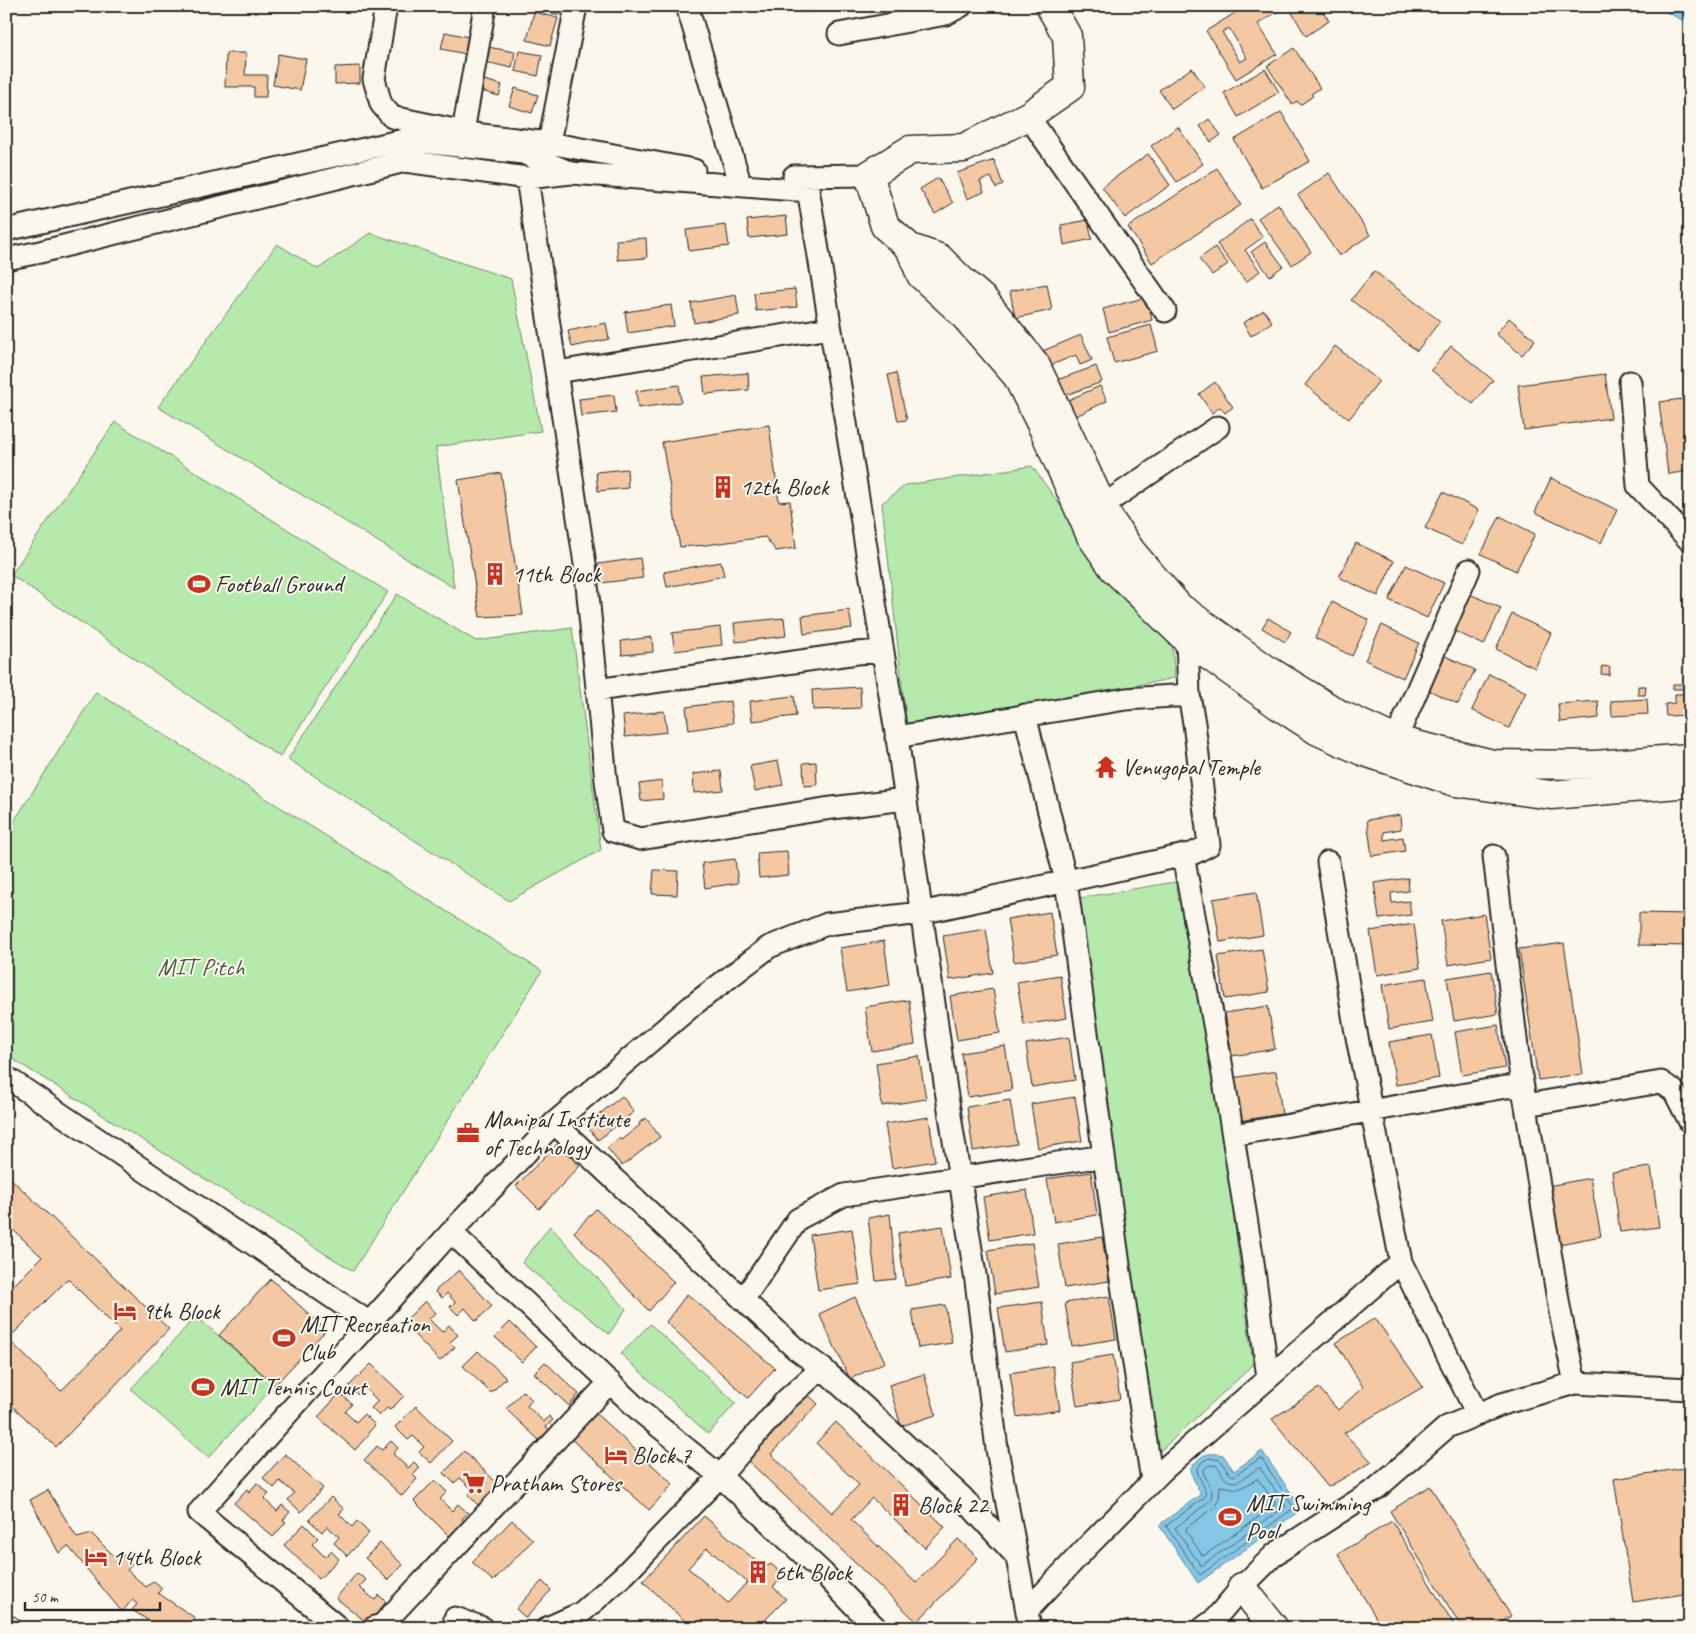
<svg xmlns="http://www.w3.org/2000/svg" width="1696" height="1634" viewBox="0 0 1696 1634" font-family="Caveat,sans-serif">
<style>
.green{fill:#b5eaac;stroke:#708a6c}
.water{fill:#84c6e5;stroke:#60889b}
.lines{fill:none;stroke-linecap:round;stroke-linejoin:round}
.shore{stroke:#4f6975;stroke-width:1}
.building{fill:#f4c8a3;stroke:#2b2b2b;fill-rule:evenodd}
.street-casing{stroke:#2b2b2b;stroke-width:25}
.secondary-casing{stroke:#2b2b2b;stroke-width:31}
.street{stroke:#fbf7ec;stroke-width:21}
.secondary{stroke:#fbf7ec;stroke-width:28}
.labels{text-anchor:middle;dominant-baseline:central;stroke-width:4;stroke-linejoin:round;paint-order:stroke}
.poi-label{font-size:24px;fill:#2b2b2b;stroke:#fbf7ec;text-anchor:start}
.park-label{font-size:24px;fill:#4e5b4b;stroke:#fbf7ec}
</style>
<rect width="100%" height="100%" fill="#fbf7ec"/>
<filter id="ink" filterUnits="userSpaceOnUse"><feTurbulence type="fractalNoise" baseFrequency=".02" numOctaves="2"/><feDisplacementMap in="SourceGraphic" scale="10" xChannelSelector="R" yChannelSelector="G"/><feConvolveMatrix kernelMatrix="1 2 1 2 8 2 1 2 1" color-interpolation-filters="sRGB"/></filter>
<g filter="url(#ink)">
<!-- green -->
<path class="green" d="M370,233L511,279L541,431L436,447L454,588L158,407L277,244L318,269Z
M115,422L388,592L280,757L11,575Z
M1032,466L1118,586L1172,645L1175,678L907,729L882,503L906,485Z
M397,594L476,641L572,628L601,850L509,901L288,759Z
M96,692L542,971L353,1271L6,1055V834Z
M1181,881L1217,1088L1253,1365L1158,1453L1106,1105L1080,898Z
M550,1226L626,1309L609,1334L522,1263Z
M196,1316L275,1385L208,1458L131,1389Z
M650,1324L736,1403L708,1434L621,1354Z"/>
<!-- water -->
<path class="water" d="M1655,6H1690V24Z
M1262,1451L1302,1509L1198,1583L1159,1525L1201,1494L1192,1476L1191,1468C1202,1454 1206,1452 1223,1455L1234,1471Z"/>
<g class="lines">
<!-- shore -->
<path class="shore" d="M1210,1458L1220,1460L1230,1474L1234,1476L1259,1459H1262L1294,1508L1200,1575L1166,1526L1205,1497C1208,1488 1198,1479 1197,1470L1202,1462Z
M1211,1465L1217,1466C1220,1469 1221,1473 1224,1477C1234,1490 1249,1474 1258,1468H1260L1286,1506L1201,1566L1175,1528L1211,1500L1212,1491L1203,1472L1206,1467Z
M1258,1479L1275,1503V1505L1205,1555H1202L1186,1531V1528L1215,1507L1219,1498L1220,1486L1238,1489Z"/>
</g>
<!-- building -->
<path class="building" d="M529,6H562L559,15Z
M791,6H930L932,9L795,12Z
M1246,6H1286L1258,24L1277,54L1236,79L1206,31ZM1229,28L1247,58L1240,62L1222,32Z
M1288,6H1320L1329,21L1306,36Z
M534,12L558,18L550,46L527,40Z
M445,32L469,37L466,54L441,49Z
M488,47L515,52L512,68L485,62Z
M1294,48L1320,88L1311,94L1313,96L1300,105L1297,101L1292,104L1267,66Z
M519,51L542,55L538,76L515,71Z
M226,53H246L245,75H267L266,97H254V87H225Z
M278,54L306,59L300,90L273,85Z
M360,66V83L335,84V67Z
M1192,68L1205,87L1172,109L1159,90Z
M1265,69L1279,92L1238,117L1224,93Z
M481,79L502,85L499,96L478,90Z
M515,88L538,95L532,113L509,106Z
M1281,112L1310,161L1262,188L1234,140Z
M1209,119L1221,135L1211,142L1200,126Z
M1178,127L1203,164L1177,182L1151,146Z
M1148,154L1170,185L1125,218L1102,187Z
M994,160L1003,185L996,188L991,177L980,181L984,192L967,199L957,173Z
M1217,168L1241,205L1152,263L1128,227Z
M1329,173L1370,235L1339,256L1298,195Z
M938,178L953,203L935,214L920,189Z
M1278,204L1311,252L1292,265L1258,218Z
M786,216L788,234L749,238L747,220Z
M1250,219L1263,237L1245,250L1260,271L1246,282L1217,244Z
M1088,220L1092,239L1064,245L1061,225Z
M726,225L729,246L689,251L686,230Z
M646,238L647,258L618,260L616,240Z
M1265,242L1283,266L1270,276L1251,252Z
M1215,247L1228,264L1212,275L1199,259Z
M1374,271L1440,321L1417,351L1351,300Z
M1047,284L1052,310L1015,318L1010,291Z
M795,289L797,307L756,311L754,293Z
M736,295L739,315L694,323L691,303Z
M1147,297L1152,320L1109,332L1103,309Z
M671,305L674,326L628,333L625,312Z
M1264,310L1272,322L1251,336L1243,323Z
M1509,318L1535,340L1522,355L1496,334Z
M606,323L609,339L572,347L568,331Z
M1151,325L1158,351L1114,363L1107,337Z
M1081,335L1092,360L1080,365L1076,355L1044,368L1038,353Z
M1335,346L1379,381L1349,419L1305,385Z
M1451,346L1493,380L1473,404L1431,370Z
M1096,366L1102,382L1060,397L1054,381Z
M748,373L749,390L705,394L703,377Z
M896,373L907,420L898,421L888,375Z
M1605,374L1611,418L1524,430L1518,385Z
M1215,382L1233,407L1225,413L1220,407L1212,413L1199,394Z
M679,385L681,402L638,408L636,391Z
M1100,386L1107,401L1074,417L1066,401Z
M614,395L616,412L581,416L579,399Z
M1690,398V471L1668,474L1659,402Z
M769,425L779,502L790,501L796,548L776,551L765,537L706,545L680,547L662,442Z
M627,469L628,488L598,491L596,472Z
M501,473L523,615L480,617L458,480Z
M1551,478L1617,510L1601,543L1535,512Z
M1443,492L1479,510L1462,545L1425,528Z
M1500,516L1535,534L1516,571L1481,554Z
M1356,543L1394,561L1378,596L1339,577Z
M640,558L643,578L601,583L598,564Z
M721,562L724,576L667,587L664,572Z
M1406,565L1444,583L1427,618L1389,600Z
M1463,591L1501,608L1484,645L1446,627Z
M1332,602L1369,620L1352,656L1315,638Z
M849,610L852,628L804,634L802,616Z
M1512,614L1551,633L1535,668L1496,649Z
M784,618L786,636L736,642L734,623Z
M1268,618L1291,632L1285,642L1262,628Z
M1382,625L1419,643L1403,678L1365,660Z
M720,627L722,645L675,651L672,633Z
M652,637L653,652L622,655L621,641Z
M1437,652L1475,670L1458,704L1420,686Z
M1602,666L1610,667L1609,675L1601,674Z
M1489,674L1526,692L1509,728L1472,710Z
M1673,684H1684V689H1673Z
M1638,686H1646L1645,695H1638Z
M860,687L861,708L813,710L812,690Z
M1675,694H1690V715L1666,716L1665,704L1675,703Z
M794,696L796,716L752,721L750,701Z
M1647,699L1648,714L1612,716L1611,701Z
M730,701L733,723L689,730L686,707Z
M1598,701L1599,718L1560,722L1558,704Z
M664,711L667,732L625,737L623,716Z
M778,761L783,785L755,791L750,766Z
M816,762L817,785L804,786L803,763Z
M721,771L723,790L694,793L693,774Z
M662,781L663,799L641,801L639,784Z
M1400,815L1401,829L1384,832V840L1403,837L1405,851L1372,856L1367,820Z
M787,851L789,875L759,878L757,853Z
M735,859L738,883L705,888L702,863Z
M654,870L678,871L677,895L652,894Z
M1408,878L1409,891L1391,893L1392,903L1409,901L1411,915L1379,919L1374,883Z
M1256,892L1263,935L1220,942L1213,899Z
M1050,912L1057,955L1014,962L1007,919Z
M1639,913L1690,914V946L1639,945Z
M1484,914L1491,958L1448,965L1441,921Z
M1414,924L1420,968L1377,975L1370,931Z
M986,929L993,973L950,980L943,936Z
M884,941L890,985L847,992L840,948Z
M1564,943L1583,1074L1538,1080L1519,949Z
M1262,949L1269,992L1225,999L1218,956Z
M1491,971L1498,1014L1454,1021L1447,978Z
M1060,975L1067,1018L1024,1025L1017,982Z
M1426,978L1433,1022L1389,1029L1382,985Z
M993,989L1000,1033L957,1040L950,996Z
M909,1000L915,1044L872,1051L865,1007Z
M1268,1006L1275,1049L1232,1056L1225,1013Z
M1498,1025L1505,1068L1462,1075L1455,1032Z
M1432,1035L1439,1078L1396,1085L1389,1042Z
M1069,1037L1075,1080L1032,1087L1026,1044Z
M1005,1046L1012,1090L968,1097L961,1053Z
M919,1056L926,1099L882,1106L876,1063Z
M1276,1071L1282,1114L1239,1121L1232,1078Z
M622,1096L634,1112L598,1140L586,1125Z
M1075,1097L1082,1141L1038,1148L1031,1104Z
M1010,1100L1017,1144L973,1151L967,1107Z
M929,1117L935,1161L892,1168L885,1124Z
M646,1118L660,1137L622,1166L607,1148L619,1138L621,1140L640,1125L639,1123Z
M557,1144L580,1166L539,1209L516,1186Z
M1651,1167L1659,1227L1620,1232L1612,1172Z
M1091,1172L1097,1215L1054,1222L1047,1179Z
M6,1174L169,1329L56,1447L6,1400V1293L42,1257L6,1223ZM68,1279L120,1331L61,1391L8,1339Z
M1590,1178L1601,1236L1554,1245L1543,1187Z
M1027,1190L1033,1233L990,1240L983,1197Z
M596,1209L674,1282L649,1311L574,1232Z
M890,1214L896,1279L876,1281L868,1218Z
M943,1226L951,1279L905,1286L898,1233Z
M852,1229L860,1284L818,1290L810,1235Z
M1102,1237L1109,1281L1065,1288L1058,1244Z
M1032,1243L1039,1287L995,1294L988,1250Z
M459,1270L492,1306L476,1321L465,1308L458,1315L450,1307L455,1302L447,1293L442,1298L435,1291Z
M271,1279L326,1330L275,1385L219,1335Z
M687,1294L775,1368L748,1398L666,1322Z
M1109,1296L1116,1339L1072,1346L1065,1303Z
M855,1297L885,1362L850,1379L819,1314Z
M425,1301L436,1313L429,1319L442,1332L449,1325L458,1335L450,1342L455,1347L440,1361L403,1323Z
M1042,1302L1048,1345L1005,1352L998,1308Z
M945,1305L952,1343L918,1348L912,1310Z
M1375,1318L1423,1387L1344,1433L1372,1462L1328,1487L1272,1419L1319,1388L1338,1410L1363,1387L1336,1343Z
M510,1322L536,1347L522,1362L495,1337Z
M478,1351L506,1378L491,1393L463,1366Z
M1113,1355L1120,1399L1077,1406L1070,1362Z
M545,1362L579,1394L569,1406L534,1373Z
M371,1364L404,1396L390,1410L387,1408L379,1416L371,1408L378,1401L365,1388L358,1395L349,1386Z
M1053,1366L1060,1410L1017,1417L1010,1373Z
M924,1374L936,1415L901,1426L889,1385Z
M802,1389L818,1404L771,1454L832,1513L859,1485L816,1443L836,1422L945,1527L925,1548L872,1498L851,1520L916,1583L958,1539L978,1558L917,1622L740,1453Z
M523,1391L532,1400L527,1406L544,1422L549,1416L553,1420L546,1427L551,1431L540,1441L506,1409Z
M340,1393L352,1404L345,1412L356,1422L364,1414L375,1425L368,1433L369,1434L355,1450L318,1417Z
M416,1406L452,1441L431,1463L419,1452L424,1447L413,1436L408,1440L395,1427Z
M594,1412L673,1484L649,1510L570,1438Z
M391,1441L398,1448L393,1454L408,1468L414,1462L420,1468L413,1475L417,1479L402,1496L364,1460L377,1446L382,1450Z
M464,1451L498,1484L478,1505L468,1495L473,1490L460,1478L454,1483L444,1473Z
M285,1454L323,1488L301,1512L288,1500L294,1493L280,1481L274,1488L263,1478Z
M1690,1467V1593L1633,1602L1614,1479Z
M435,1480L447,1492L440,1499L452,1511L458,1504L468,1513L462,1519L468,1525L453,1540L414,1501Z
M257,1483L269,1494L264,1499L277,1511L282,1505L290,1512L283,1520L286,1522L273,1537L234,1503L247,1489L249,1492Z
M1430,1486L1511,1616L1492,1628H1462L1390,1511Z
M48,1490L77,1538L92,1534L117,1559L125,1555L132,1565L127,1570L146,1587L154,1581L162,1588L158,1593L195,1618L189,1628H160L132,1610L137,1604L132,1600L122,1612L68,1546L59,1553L30,1500Z
M331,1497L344,1509L339,1514L352,1527L357,1521L369,1533L347,1556L334,1543L339,1537L327,1526L322,1532L309,1520Z
M704,1516L764,1568L771,1564L784,1575L773,1587L786,1599L757,1628H692L643,1581ZM707,1548L747,1582L728,1603L688,1568Z
M512,1520L533,1540L493,1581L472,1562Z
M1392,1521L1456,1628H1382L1338,1554Z
M304,1524L318,1538L312,1544L325,1557L331,1551L339,1559L319,1579L284,1545Z
M380,1543L403,1565L388,1580L365,1558Z
M357,1573L366,1580L359,1587L375,1600L379,1595L386,1602L380,1609L382,1610L370,1625L336,1598Z
M542,1581L551,1590L526,1618L516,1609Z
M15,1616L27,1628H6V1619Z
M771,1620L780,1628H763Z
M825,1620L833,1628H818Z"/>
<g class="lines">
<defs>
<path id="street" d="M386,6L374,79L381,104L392,117L474,134L549,143L694,170
M687,6L738,176
M839,34L946,14L961,6
M1028,116L1165,311
M463,132L485,6
M549,143L576,6
M794,176L869,175
M806,176L899,751L946,1090L976,1281L997,1449L1030,1628
M527,178L585,564L606,781L613,831L640,839L824,809L905,799
M6,230L404,140L523,153L569,172
M6,259L40,252L405,161L527,178L571,173L809,191
M557,372L830,328
M1630,382L1638,486L1690,541
M1102,506L1218,427
M597,690L857,653L882,651
M1025,715L1066,881L1120,1272L1152,1481
M896,737L1126,699L1189,695
M1390,753L1469,570
M1183,855L1222,1068L1252,1255L1268,1378
M1494,856L1519,1064L1560,1312L1575,1383
M6,1077L370,1323
M1526,1105L1661,1082L1674,1091L1690,1122
M1233,1135L1506,1087H1523
M451,1232L554,1123
M1401,1262L1477,1414
M743,1300L798,1219L844,1195L1104,1156
M822,1368L796,1349L554,1123L693,1005L769,947L827,924L921,913L1194,853L1209,845L1194,723L1189,695L1187,640
M1027,1611L1083,1551L1163,1470L1401,1262L1355,1027L1328,862
M455,1618L483,1628
M339,1628L199,1512L451,1232L640,1411L720,1476L624,1575L581,1613L547,1628
M373,1628L383,1624L610,1382
M876,1628L823,1573L720,1476L787,1399L822,1368L962,1497L1017,1557
M1203,1628L1214,1620L1242,1587L1275,1554L1377,1488L1447,1427L1502,1404L1575,1383L1690,1389"/>
<path id="secondary" d="M1050,6L1067,36L1070,87L1028,116L964,148L910,150L869,175L885,226L910,248L939,258L961,280L984,300L1035,364L1106,514L1131,551L1179,607L1266,669L1339,714L1396,740L1493,764L1595,765L1690,758
M910,248L921,275L962,313L1017,376L1045,432L1091,536L1114,569L1187,640L1278,705L1318,731L1362,751L1455,782L1551,795L1690,783
M1242,1587L1274,1628"/>
</defs>
<!-- street casing -->
<use href="#street" class="street-casing"/>
<!-- secondary casing -->
<use href="#secondary" class="secondary-casing"/>
<!-- street -->
<use href="#street" class="street"/>
<!-- secondary -->
<use href="#secondary" class="secondary"/>
</g>
</g>
<!-- icons -->
<defs>
<symbol id="building-bare" viewBox="-9 -9 18 18"><path d="M-4-6H4V6H1V3H-1V6H-4ZM-2.5-4.3h1.7v1.8h-1.7ZM.8-4.3h1.7v1.8H.8ZM-2.5-1h1.7V.8h-1.7ZM.8-1h1.7V.8H.8Z" fill="#c8321e" stroke="#fbf7ec" stroke-width="2.5" paint-order="stroke"/></symbol>
<symbol id="stadium-bare" viewBox="-9 -9 18 18"><path d="M0-5a6.5 5 0 1 0 0 10a6.5 5 0 1 0 0-10ZM-3.5-1.8h7v3.6h-7Z" fill="#c8321e" stroke="#fbf7ec" stroke-width="2.5" paint-order="stroke"/></symbol>
<symbol id="temple-bare" viewBox="-9 -9 18 18"><path d="M0-6L5-2H3V0L6.5 2.5H4V6H1.5V3h-3V6H-4V2.5H-6.5L-3 0V-2H-5Z" fill="#c8321e" stroke="#fbf7ec" stroke-width="2.5" paint-order="stroke"/></symbol>
<symbol id="office-bare" viewBox="-9 -9 18 18"><path d="M-6-3h4V-5.5h4V-3h4V5H-6ZM-1-4.5V-3h2v-1.5ZM-6 0V1H6V0Z" fill="#c8321e" stroke="#fbf7ec" stroke-width="2.5" paint-order="stroke"/></symbol>
<symbol id="hotel-bare" viewBox="-9 -9 18 18"><path d="M-6-4.5h1.5V1H6V5H4.5V3h-9V5H-6ZM-4 0a1.8 1.8 0 1 1 3.6 0ZM.5 0V-2.5h3Q6-2.5 6 0Z" fill="#c8321e" stroke="#fbf7ec" stroke-width="2.5" paint-order="stroke"/></symbol>
<symbol id="supermarket-bare" viewBox="-9 -9 18 18"><path d="M-6-5.5h2.5l.6 2H6L4.5 2H-2.5L-4.4-4H-6ZM-1.5 3.2a1.3 1.3 0 1 0 .1 0ZM3 3.2a1.3 1.3 0 1 0 .1 0Z" fill="#c8321e" stroke="#fbf7ec" stroke-width="2.5" paint-order="stroke"/></symbol>
</defs>
<g fill-rule="evenodd">
<use href="#building-bare" x="707" y="471" width="32" height="32"/>
<use href="#building-bare" x="479" y="558" width="32" height="32"/>
<use href="#stadium-bare" x="183" y="568" width="32" height="32"/>
<use href="#temple-bare" x="1090" y="751" width="32" height="32"/>
<use href="#office-bare" x="452" y="1117" width="32" height="32"/>
<use href="#hotel-bare" x="109" y="1295" width="32" height="32"/>
<use href="#stadium-bare" x="268" y="1322" width="32" height="32"/>
<use href="#stadium-bare" x="187" y="1371" width="32" height="32"/>
<use href="#hotel-bare" x="600" y="1439" width="32" height="32"/>
<use href="#supermarket-bare" x="458" y="1467" width="32" height="32"/>
<use href="#building-bare" x="885" y="1489" width="32" height="32"/>
<use href="#stadium-bare" x="1214" y="1501" width="32" height="32"/>
<use href="#hotel-bare" x="80" y="1541" width="32" height="32"/>
<use href="#building-bare" x="742" y="1556" width="32" height="32"/>
</g>
<g class="labels">
<!-- poi labels -->
<g class="poi-label">
<text x="740" y="487">12th Block</text>
<text x="512" y="574">11th Block</text>
<text x="215" y="584">Football Ground</text>
<text x="1122" y="767">Venugopal Temple</text>
<text x="484" y="1119">Manipal Institute<tspan x="484" dy="28">of Technology</tspan></text>
<text x="142" y="1311">9th Block</text>
<text x="300" y="1324">MIT Recreation<tspan x="300" dy="28">Club</tspan></text>
<text x="220" y="1387">MIT Tennis Court</text>
<text x="632" y="1455">Block 7</text>
<text x="490" y="1483">Pratham Stores</text>
<text x="1246" y="1503">MIT Swimming<tspan x="1246" dy="28">Pool</tspan></text>
<text x="918" y="1505">Block 22</text>
<text x="112" y="1557">14th Block</text>
<text x="774" y="1572">6th Block</text>
</g>
<!-- park labels -->
<g class="park-label">
<text x="201" y="967">MIT Pitch</text>
</g>
</g>
<!-- margin -->
<rect width="1696" height="1634" fill="none" stroke="#fbf7ec" stroke-width="25"/>
<rect x="12" y="12" width="1671" height="1609" fill="none" stroke="#2b2b2b" stroke-width="2" filter="url(#ink)"/>
<!-- scale -->
<path d="M25 1602v8h135v-8" fill="none" stroke="#2b2b2b" stroke-width="2.5"/>
<text x="32" y="1602" font-size="15" fill="#2b2b2b" stroke="#fbf7ec" stroke-width="4" paint-order="stroke">50 m</text>
</svg>
